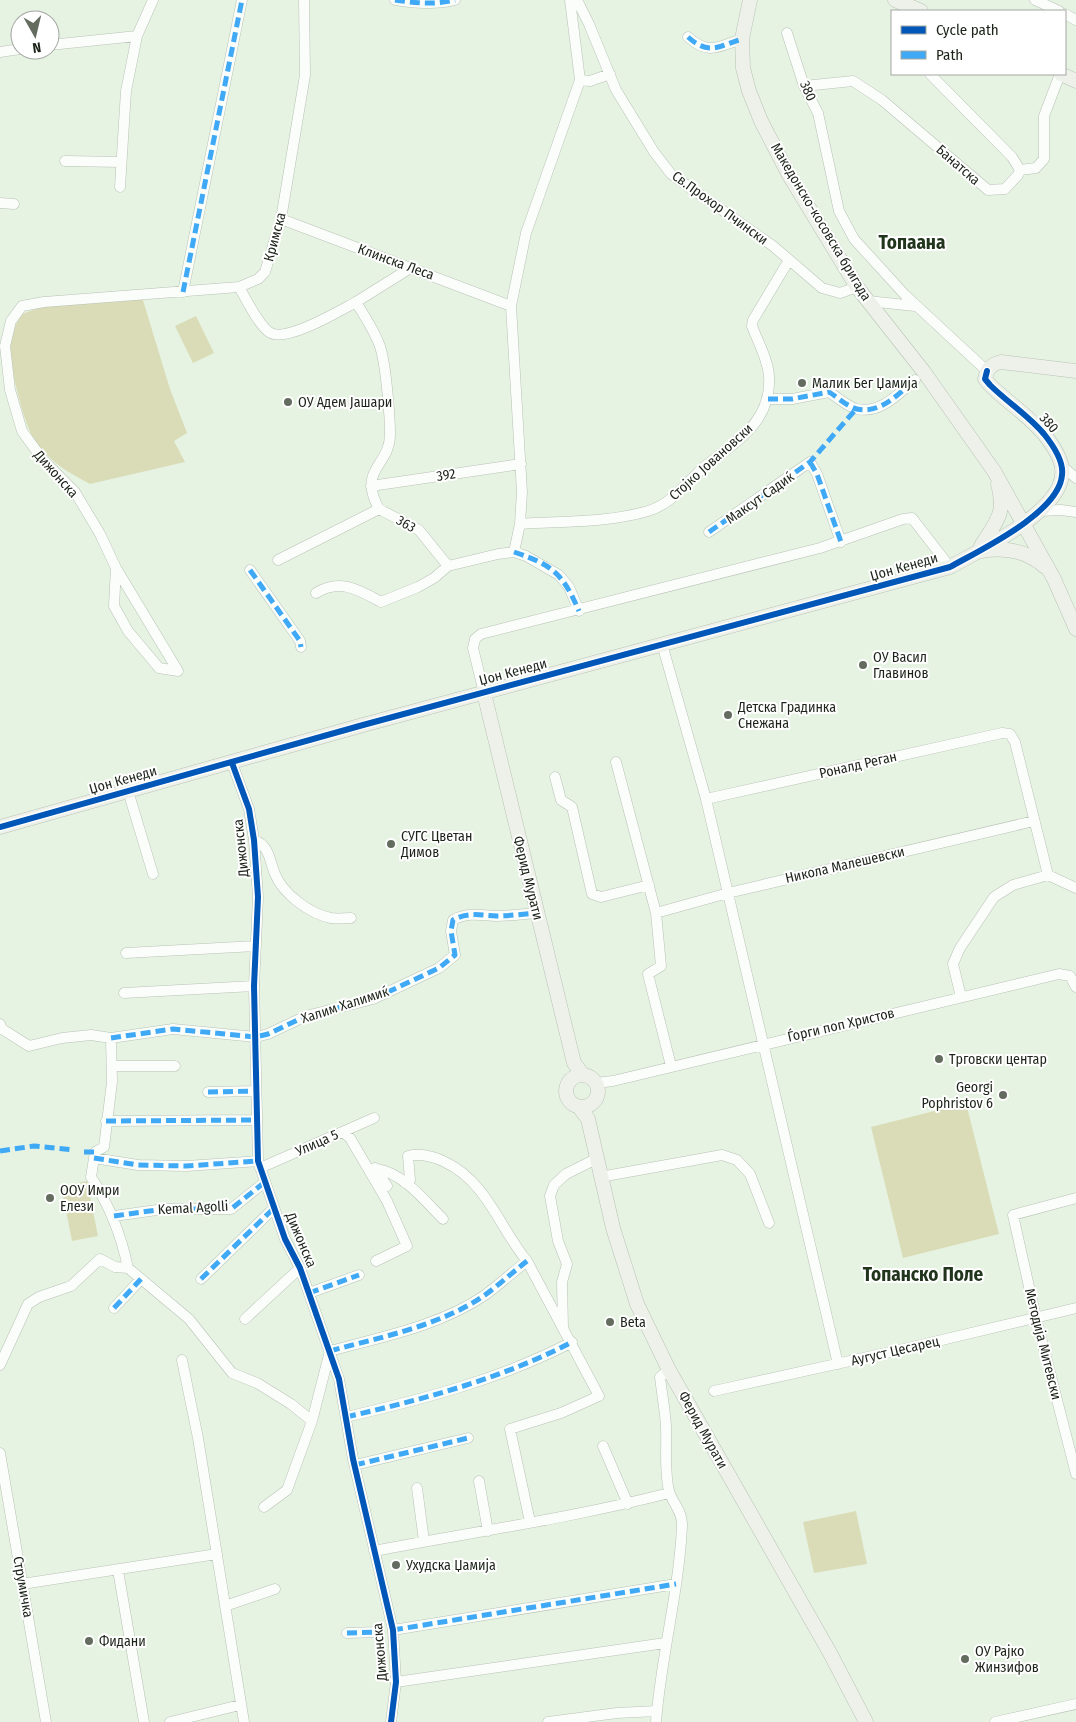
<svg xmlns="http://www.w3.org/2000/svg" width="1076" height="1722" viewBox="0 0 1076 1722" font-family="'Fira Sans Condensed',sans-serif">
<style>
.green{fill:#dadcb7}
.lines{fill:none;stroke-linecap:round;stroke-linejoin:round}
.street-casing{stroke:#b8c2b5;stroke-width:11}
.secondary-casing{stroke:#b8c2b5;stroke-width:15}
.street{stroke:#fbfdfb;stroke-width:10}
.secondary{stroke:#eef1ea;stroke-width:14}
.quiet{stroke:#3fa9f5;stroke-width:5;stroke-dasharray:10 5;stroke-linecap:butt}
.cycleway-casing{stroke:#fff;stroke-width:9}
.cycleway{stroke:#0057b8;stroke-width:6}
.poi-dot{fill:#636c5f;stroke:#fff;stroke-width:2}
.labels{text-anchor:middle;dominant-baseline:central;stroke-width:4;stroke-linejoin:round;paint-order:stroke}
.street-label{font-size:14px;fill:#1c2419;stroke:#fff}
.poi-label{font-size:14px;fill:#1c2419;stroke:#fff;text-anchor:start}
.district-label{font-size:19px;font-weight:bold;fill:#21341c;stroke:#fff}
</style>
<rect width="100%" height="100%" fill="#e6f3e2"/>
<!-- green -->
<path class="green" d="M142,297L170,389L187,433L174,441L185,462L90,484C69,473 50,462 36,442C23,425 9,363 10,342C10,333 18,322 22,314L44,306Z
M196,316L214,353L193,363L175,326Z
M966,1103L999,1234L903,1258L871,1127Z
M87,1181L98,1236L72,1241L61,1186Z
M856,1511L867,1564L814,1573L803,1522Z"/>
<g class="lines">
<defs>
<path id="street" d="M395,0C415,3 435,5 455,0
M577,0L589,24L616,90L654,152L671,174L773,246L822,288L840,293L857,287
M1035,0L1059,11
M1065,14L1076,20
M787,33L804,86L818,113L839,211L854,239L905,295L987,371
M688,37C709,56 719,46 742,39
M50,45L137,36
M0,52L20,49
M580,80L590,81L610,74
M804,86L853,81L882,100L988,190L1005,189L1018,175L1020,170L1012,157L930,74
M65,161L121,162
M1020,170L1036,168L1044,159V116L1060,74
M120,187L126,91L137,36L153,0
M0,203L14,204
M281,219L511,306
M239,287C246,299 258,324 269,332C285,344 339,311 356,302C364,316 377,334 381,350C386,368 390,415 390,434C390,467 357,468 379,509L278,560
M183,292L242,0
M868,301L915,306
M356,302L412,267
M768,399H792L829,392C837,397 848,407 857,409C881,414 898,394 915,380
M1062,466L1076,478
M371,486L521,464
M379,509L419,530L448,566
M1039,511L1061,510L1076,512
M520,524C562,521 607,523 648,511C672,504 686,483 704,467C735,442 772,423 769,376C768,360 758,342 752,326L753,320L789,260
M709,532L810,462L817,474L841,542
M514,552L520,524L522,492L511,306L526,233L580,80L570,0
M116,568L114,606L128,631L159,668L178,671
M250,570L300,641L301,647
M316,593C340,578 359,590 381,602L418,587L434,578L448,566L498,554L514,552L526,556L559,575L569,587L579,611
M662,644L706,799L838,1364
M178,671L116,568L100,534L75,492L43,460L22,431L10,390L5,346L11,321L22,306L44,302L239,287L258,279L265,272L281,219L305,75L304,0
M484,693L473,648L475,639L481,634L820,548L903,519L912,518L950,567
M616,762L656,913L661,966L648,974L671,1066
M232,763L249,809L254,840L258,897L254,986L258,1161L285,1239L300,1268L339,1379L353,1459L393,1630L396,1682L391,1722
M555,777L561,800L572,807L592,894L601,897L649,885
M128,791L153,874
M706,799L1002,733L1010,734L1015,742L1048,875
M254,840C270,846 269,860 275,874C283,894 310,914 331,918C337,919 344,918 351,918
M656,913L728,893L1034,821
M126,953L256,946
M124,993L254,986
M961,997L953,964L960,948L994,897L1013,885L1048,875L1076,888
M0,1024L2,1029L29,1046L62,1038L91,1035L111,1038L173,1029L256,1037L268,1034L306,1016L373,999L439,968L455,955L451,931L453,920C467,912 481,915 496,916C509,916 523,914 536,913
M111,1038L112,1082L104,1147L95,1152L91,1177C110,1206 121,1234 128,1268
M112,1066H175
M596,1083L613,1081L1059,974L1070,976L1076,987
M208,1092L256,1091
M106,1121L257,1120
M343,1132L350,1138L387,1201L407,1246L376,1261
M94,1158L138,1165L186,1166L258,1161
M260,1168L374,1118
M375,1168L387,1186
M377,1169C403,1173 425,1201 443,1219
M600,1177L722,1155L737,1160L750,1174L769,1223
M405,1183L410,1180L408,1156C421,1153 433,1156 445,1162C487,1182 499,1227 527,1261L599,1396L561,1413L510,1429L530,1522
M1076,1198L1013,1215L1036,1318L1076,1474
M114,1216L164,1209H231L265,1182
M128,1268L189,1319L232,1373L257,1383L291,1404L312,1421
M201,1279L274,1208
M309,1293L359,1275
M114,1308L141,1279
M245,1319L300,1268
M563,1328L562,1282L567,1264L558,1241L550,1196L554,1185L566,1174L596,1159
M182,1360L198,1438L244,1722
M0,1365L28,1304L39,1297L71,1286L100,1259L115,1267L128,1268
M714,1391L904,1349L1076,1308
M346,1417C424,1399 501,1379 572,1342
M603,1446L628,1504
M0,1453L46,1722
M355,1465L468,1438
M479,1481L488,1531
M417,1488L424,1541
M264,1507L287,1490L312,1421L330,1351C381,1337 440,1326 485,1295C500,1284 513,1272 527,1261
M374,1551C473,1532 572,1518 669,1493
M118,1570L144,1722
M22,1584L217,1554
M225,1606L275,1589
M393,1630L676,1584
M347,1633L379,1632
M396,1682L665,1643
M170,1722L240,1705
M548,1722L617,1713L657,1711
M656,1722C661,1656 679,1592 682,1526C683,1512 672,1502 669,1491C664,1470 667,1448 666,1426C665,1410 662,1394 660,1377L669,1370
M995,1722L1076,1704"/>
<path id="secondary" d="M750,0L742,39L743,68L749,91L761,121L789,175L857,287L924,372L994,471L1054,579L1076,629
M895,0L921,11
M1061,74L1076,81
M981,546C996,521 1006,516 998,484
M981,551C1005,547 1027,550 1045,567
M484,693L574,1063L583,1075
M0,827L363,725L950,567C980,550 1059,513 1062,475C1064,461 1052,444 1044,434C1028,415 1007,402 990,385L985,379C987,369 991,364 1001,362L1076,371
M566 1091a16 16 0 1 1 32 0a16 16 0 1 1-32 0Z
M579,1107L588,1119L613,1228L637,1304L669,1370L830,1653L866,1722"/>
</defs>
<!-- street casing -->
<use href="#street" class="street-casing"/>
<!-- secondary casing -->
<use href="#secondary" class="secondary-casing"/>
<!-- street -->
<use href="#street" class="street"/>
<!-- secondary -->
<use href="#secondary" class="secondary"/>
<!-- quiet -->
<path class="quiet" d="M395,0C415,3 435,5 455,0
M688,37C709,56 719,46 742,39
M183,292L242,0
M768,399H792L829,392C837,397 848,407 857,409C881,414 898,394 915,380
M810,462L817,474L841,542
M709,532L810,462L856,409
M514,552C553,565 563,574 579,611
M250,570L300,641L301,647
M111,1038L173,1029L256,1037L268,1034L306,1016L373,999L439,968L455,955L451,931L453,920C467,912 481,915 496,916C509,916 523,914 536,913
M208,1092L256,1091
M106,1121L257,1120
M0,1151L34,1146L74,1150
M84,1152H95
M94,1158L138,1165L186,1166L258,1161
M114,1216L164,1209H231L265,1182
M201,1279L274,1208
M309,1293L359,1275
M114,1308L141,1279
M330,1351C381,1337 440,1326 485,1295C500,1284 513,1272 527,1261
M346,1417C424,1399 501,1379 572,1342
M355,1465L468,1438
M393,1630L676,1584
M347,1633L379,1632"/>
<defs>
<path id="cycleway" d="M232,763L249,809L254,840L258,897L254,986L258,1161L285,1239L300,1268L339,1379L353,1459L393,1630L396,1682L391,1722
M0,827L363,725L950,567C980,550 1059,513 1062,475C1064,461 1052,444 1044,434C1028,415 1007,402 990,385L985,379L987,371"/>
</defs>
<!-- cycleway casing -->
<use href="#cycleway" class="cycleway-casing"/>
<!-- cycleway -->
<use href="#cycleway" class="cycleway"/>
</g>
<!-- markers -->
<g class="poi-dot">
<circle cx="802" cy="383" r="5"/>
<circle cx="288" cy="402" r="5"/>
<circle cx="863" cy="665" r="5"/>
<circle cx="728" cy="715" r="5"/>
<circle cx="391" cy="844" r="5"/>
<circle cx="939" cy="1059" r="5"/>
<circle cx="1003" cy="1095" r="5"/>
<circle cx="50" cy="1198" r="5"/>
<circle cx="610" cy="1322" r="5"/>
<circle cx="396" cy="1565" r="5"/>
<circle cx="89" cy="1641" r="5"/>
<circle cx="965" cy="1659" r="5"/>
</g>
<g class="labels">
<!-- street labels -->
<g class="street-label">
<text transform="translate(808 91) rotate(66)">380</text>
<text transform="translate(958 165) rotate(41)">Банатска</text>
<text transform="translate(720 208) rotate(36)">Св.Прохор Пчински</text>
<text transform="translate(821 222) rotate(59)">Македонско-косовска бригада</text>
<text transform="translate(275 237) rotate(-75)">Кримска</text>
<text transform="translate(396 262) rotate(20)">Клинска Леса</text>
<text transform="translate(1049 423) rotate(49)">380</text>
<text transform="translate(711 462) rotate(-42)">Стојко Јовановски</text>
<text transform="translate(56 474) rotate(48)">Дижонска</text>
<text transform="translate(446 475) rotate(-9)">392</text>
<text transform="translate(760 498) rotate(-35)">Максут Садиќ</text>
<text transform="translate(406 524) rotate(30)">363</text>
<text transform="translate(904 567) rotate(-16)">Џон Кенеди</text>
<text transform="translate(513 672) rotate(-15)">Џон Кенеди</text>
<text transform="translate(858 765) rotate(-13)">Роналд Реган</text>
<text transform="translate(123 780) rotate(-16)">Џон Кенеди</text>
<text transform="translate(241 848) rotate(-96)">Дижонска</text>
<text transform="translate(845 865) rotate(-13)">Никола Малешевски</text>
<text transform="translate(528 878) rotate(76)">Ферид Мурати</text>
<text transform="translate(345 1005) rotate(-18)">Халим Халимиќ</text>
<text transform="translate(841 1025) rotate(-13)">Ѓорги поп Христов</text>
<text transform="translate(317 1143) rotate(-24)">Улица 5</text>
<text transform="translate(193 1208) rotate(-3)">Kemal Agolli</text>
<text transform="translate(301 1240) rotate(67)">Дижонска</text>
<text transform="translate(1043 1344) rotate(76)">Методија Митевски</text>
<text transform="translate(895 1351) rotate(-13)">Аугуст Цесарец</text>
<text transform="translate(703 1430) rotate(61)">Ферид Мурати</text>
<text transform="translate(23 1587) rotate(80)">Струмичка</text>
<text transform="translate(380 1652) rotate(-95)">Дижонска</text>
</g>
<!-- poi labels -->
<g class="poi-label">
<text x="812" y="383">Малик Бег Џамија</text>
<text x="298" y="402">ОУ Адем Јашари</text>
<text x="873" y="657">ОУ Васил<tspan x="873" dy="16">Главинов</tspan></text>
<text x="738" y="707">Детска Градинка<tspan x="738" dy="16">Снежана</tspan></text>
<text x="401" y="836">СУГС Цветан<tspan x="401" dy="16">Димов</tspan></text>
<text x="949" y="1059">Трговски центар</text>
<text x="993" y="1087" text-anchor="end">Georgi<tspan x="993" dy="16">Pophristov 6</tspan></text>
<text x="60" y="1190">ООУ Имри<tspan x="60" dy="16">Елези</tspan></text>
<text x="620" y="1322">Beta</text>
<text x="406" y="1565">Ухудска Џамија</text>
<text x="99" y="1641">Фидани</text>
<text x="975" y="1651">ОУ Рајко<tspan x="975" dy="16">Жинзифов</tspan></text>
</g>
<!-- district labels -->
<g class="district-label">
<text x="912" y="242">Топаана</text>
<text x="923" y="1274">Топанско Поле</text>
</g>
</g>
<!-- legend -->
<rect x="891" y="10" width="175" height="65" fill="#ffffff" stroke="#a4a7a3"/>
<rect x="901" y="26" width="25" height="8" fill="#0057b8" stroke="#a4a7a3"/>
<text x="936" y="35" font-size="15" fill="#1c2419">Cycle path</text>
<rect x="901" y="51" width="25" height="8" fill="#3fa9f5" stroke="#a4a7a3"/>
<text x="936" y="60" font-size="15" fill="#1c2419">Path</text>
<!-- north arrow -->
<g transform="translate(35 35) rotate(172)"><circle r="24" fill="#ffffff" stroke="#a4a7a3"/>
<path d="M0-4L9 19L0 12L-9 19Z" fill="#636c5f"/>
<text y="-8" font-size="14" font-weight="bold" text-anchor="middle" fill="#1c2419">N</text>
</g>
</svg>
